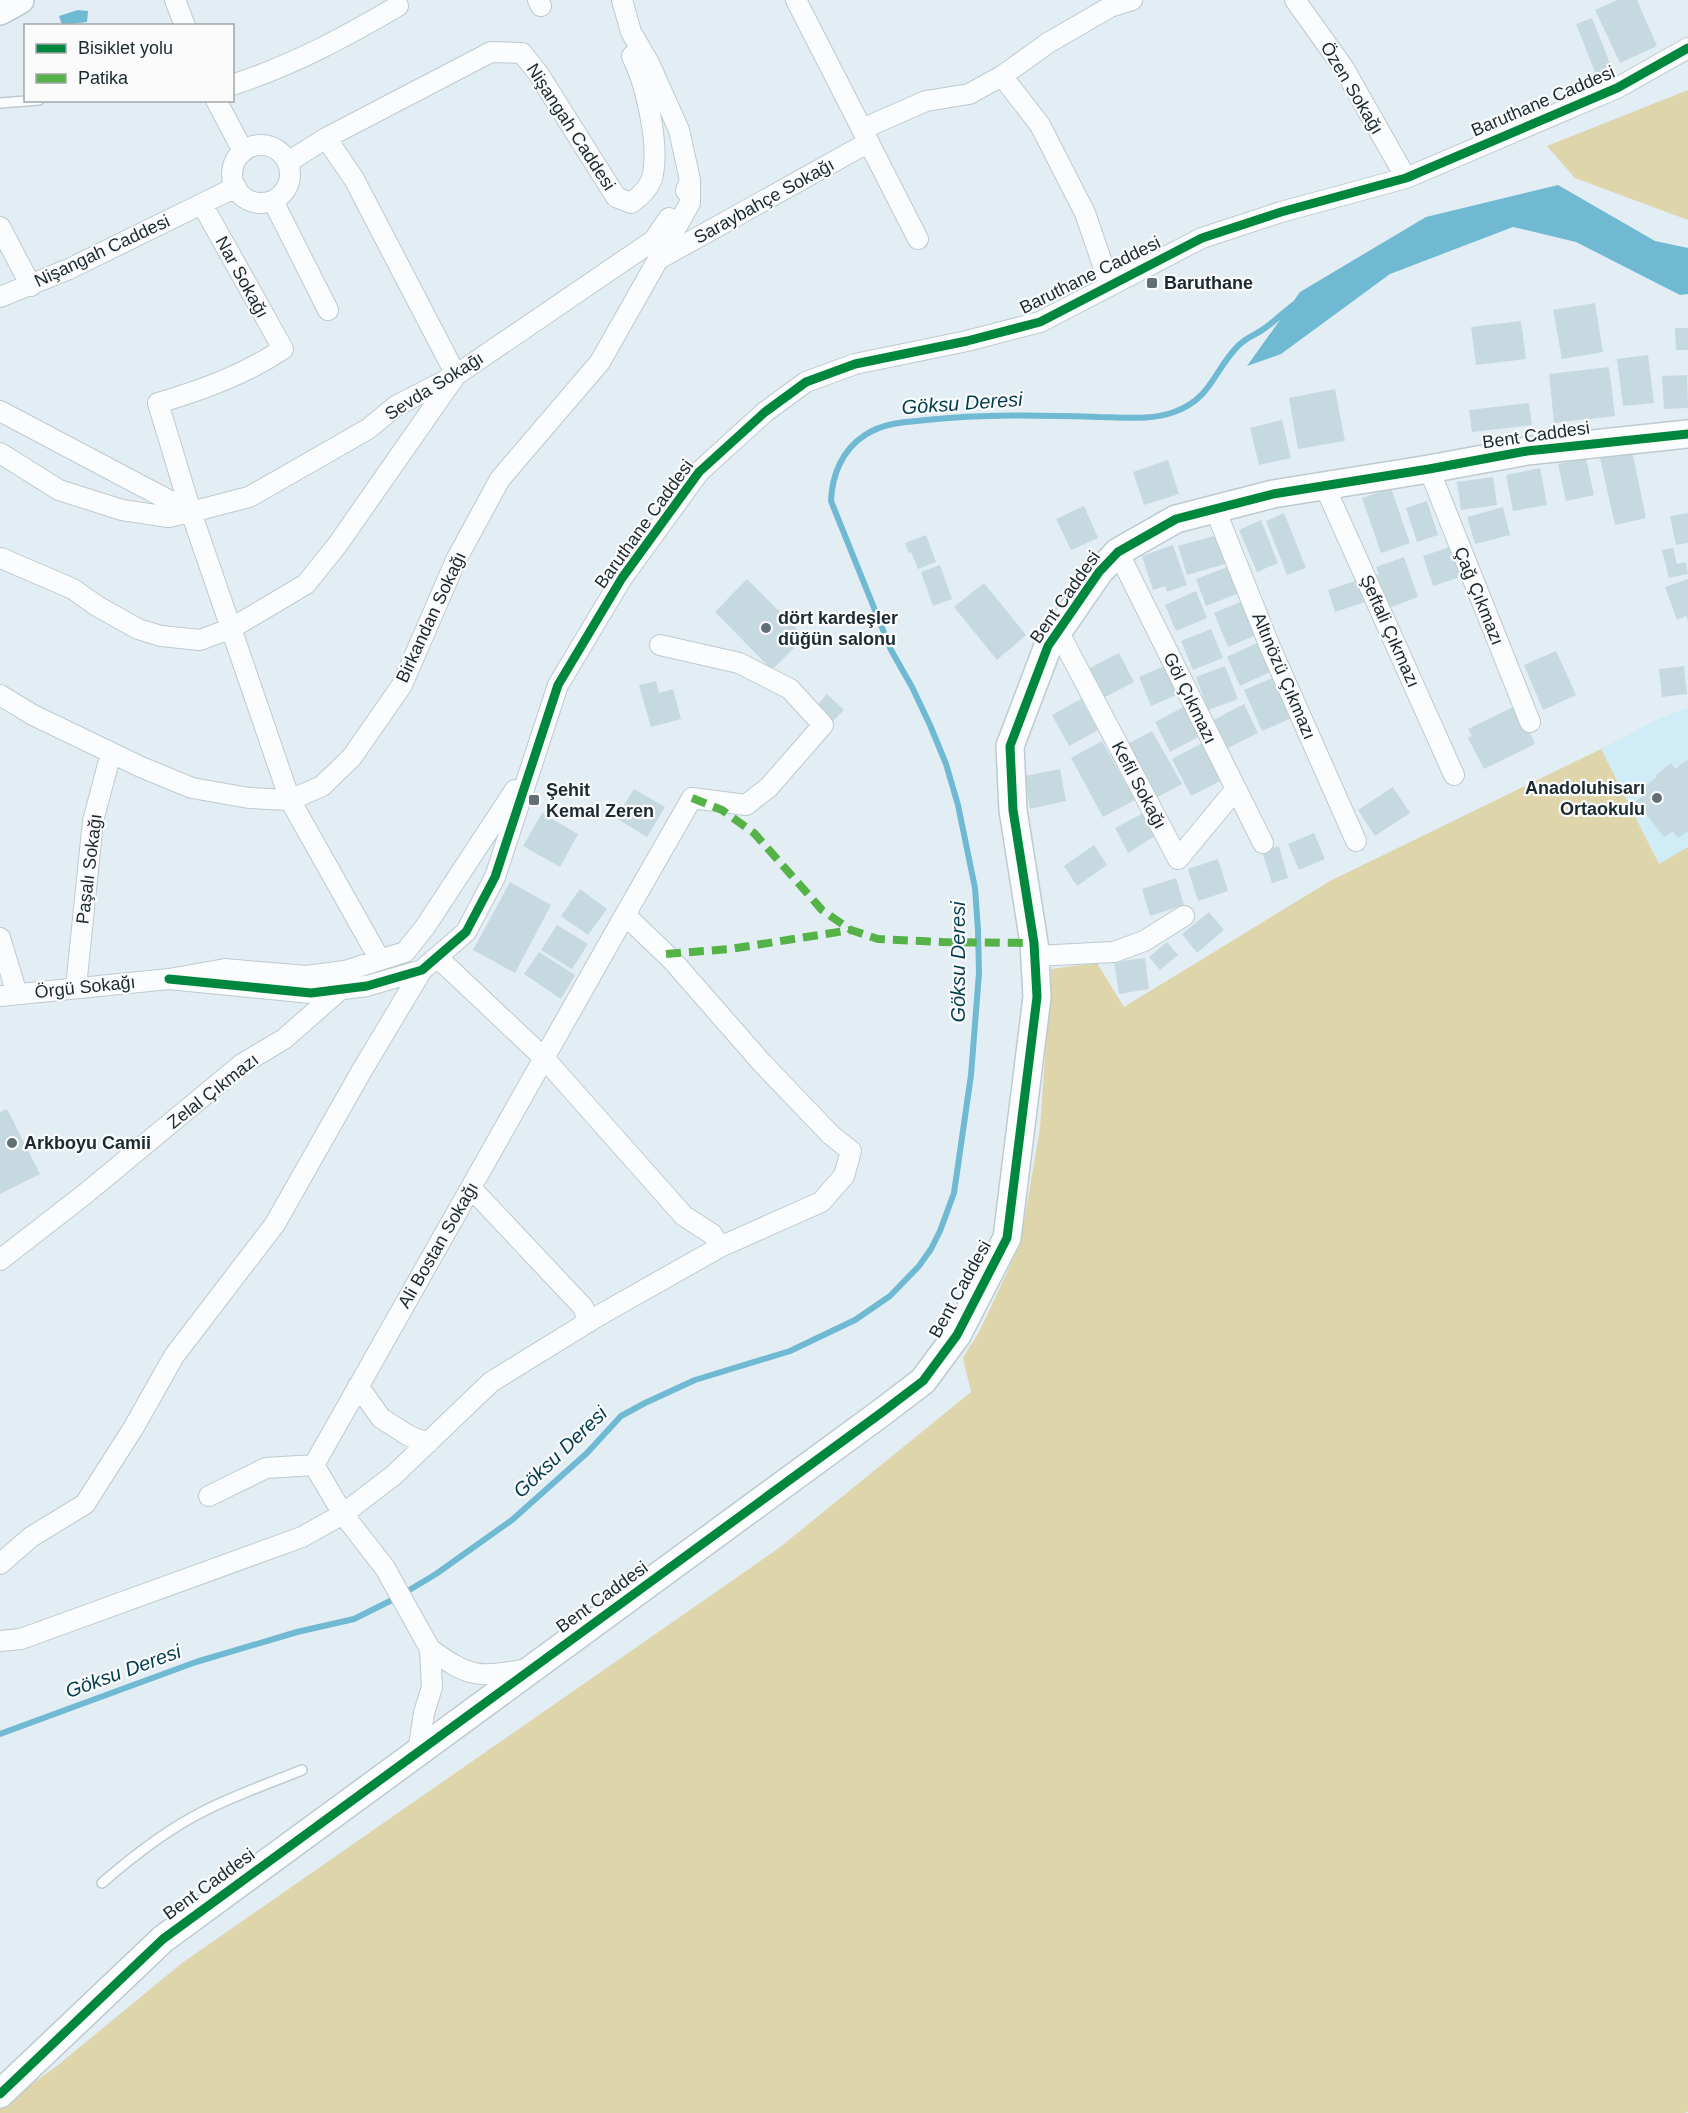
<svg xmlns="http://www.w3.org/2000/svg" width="1688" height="2113" viewBox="0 0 1688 2113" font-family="Helvetica,sans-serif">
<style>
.built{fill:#d0ecf7}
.green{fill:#ded5ab}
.water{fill:#6fb9d2}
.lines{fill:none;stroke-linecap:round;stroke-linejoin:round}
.stream{stroke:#6fb9d2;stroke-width:6}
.building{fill:#c6d9e1}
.lane-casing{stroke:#bdcad0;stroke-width:12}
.street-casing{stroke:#bdcad0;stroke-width:22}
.secondary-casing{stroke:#bdcad0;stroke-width:30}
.lane{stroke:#fbfcfd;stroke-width:9}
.street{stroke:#fbfcfd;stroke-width:20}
.secondary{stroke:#fbfcfd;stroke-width:27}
.quiet{stroke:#55b246;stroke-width:8;stroke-dasharray:15 8;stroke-linecap:butt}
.cycleway-casing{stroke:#fbfbfb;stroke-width:13}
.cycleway{stroke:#00873e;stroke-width:9}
.poi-dot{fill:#606f75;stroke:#fbfbfb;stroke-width:2}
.labels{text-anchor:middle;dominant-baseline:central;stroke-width:4.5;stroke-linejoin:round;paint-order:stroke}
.street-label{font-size:18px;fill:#1a2a30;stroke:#fbfbfb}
.poi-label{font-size:18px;font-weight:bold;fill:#1a2a30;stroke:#fbfbfb;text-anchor:start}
.water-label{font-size:20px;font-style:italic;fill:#003d4e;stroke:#fbfbfb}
</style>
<rect width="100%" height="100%" fill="#e2eef4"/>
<!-- built -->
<path class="built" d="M1688,708V847L1660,865L1601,749L1658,719Z"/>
<!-- green -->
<path class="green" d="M1688,90V220L1575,178L1547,146Z
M1601,749L1659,864L1688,847V2111L1685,2113H0V2107L58,2065L182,1963L779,1548L971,1392L963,1358L980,1330L1020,1245L1040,1128L1051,969L1097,963L1124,1007L1330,881Z"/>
<!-- water -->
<path class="water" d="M78,10L88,11L87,22L62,25L59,16Z
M1558,185L1655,241L1688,248V294L1680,295L1576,242L1513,227L1390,274L1281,354L1247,366L1300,292L1426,217Z"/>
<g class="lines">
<!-- stream -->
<path class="stream" d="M0,1734L196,1662L297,1632L354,1619L396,1598L436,1574L512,1520L587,1453L621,1416L645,1403L695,1380L790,1351L855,1320L890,1296L919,1266L931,1249L940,1231L954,1193L971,1075L979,973L978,930L975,888L958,805L946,764L930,725L912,687L891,650L831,501C832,475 842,450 865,435C883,423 904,422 926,420C983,414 1040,415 1098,417C1123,417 1150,421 1174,412C1212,399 1214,369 1239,345C1247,337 1257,334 1265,328C1275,321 1284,312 1293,305"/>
</g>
<!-- building -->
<path class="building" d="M1617,0H1637L1657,46L1620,63L1595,10Z
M1592,18L1613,71L1597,77L1576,24Z
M1595,303L1603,352L1562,359L1553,310Z
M1521,321L1526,359L1476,365L1471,327Z
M1675,328H1688V350H1676Z
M1648,355L1654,403L1623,406L1617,359Z
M1609,367L1615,416L1554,423L1549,374Z
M1687,375L1688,408L1664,409L1662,376Z
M1335,389L1345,441L1298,449L1289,398Z
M1529,403L1532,425L1472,432L1469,410Z
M1282,420L1291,458L1259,465L1250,428Z
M1632,451L1646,518L1615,525L1600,458Z
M1586,458L1594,495L1566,501L1558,464Z
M1168,460L1179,494L1144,505L1133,472Z
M1540,468L1547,505L1513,511L1506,475Z
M1493,477L1497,505L1461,510L1457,482Z
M1391,488L1410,543L1381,553L1362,498Z
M1427,501L1438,535L1417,542L1406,508Z
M1084,506L1098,538L1071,550L1056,519Z
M1503,507L1510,535L1475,544L1467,517Z
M1284,513L1306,568L1287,575L1266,521Z
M1688,513V543L1676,545L1670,516Z
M1261,520L1278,563L1257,572L1239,530Z
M1221,534L1229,563L1187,575L1178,546Z
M926,535L936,562L918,569L911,552L909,553L905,543Z
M1173,545L1187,585L1167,592L1165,586L1153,590L1142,556Z
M1450,547L1460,577L1433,586L1423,556Z
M1673,548L1677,564L1686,562L1688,574L1669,578L1662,550Z
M1404,557L1418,597L1389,608L1385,595L1381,596L1374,576L1379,574L1376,567Z
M940,565L952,599L933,606L921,572Z
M1232,565L1242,592L1206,606L1196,579Z
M1364,578L1371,600L1335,612L1328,590Z
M747,579L805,637L772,670L715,612Z
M1688,579V621L1686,616L1677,620L1665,587Z
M984,583L1026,635L997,660L954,607Z
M1196,591L1207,618L1176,631L1165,605Z
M1245,600L1259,634L1228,647L1214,613Z
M1211,629L1223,658L1193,670L1181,641Z
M1261,641L1275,670L1240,686L1227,657Z
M1556,651L1576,695L1543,710L1524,665Z
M1119,653L1134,682L1103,698L1088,669Z
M1169,664L1181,693L1151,706L1139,677Z
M1225,666L1238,699L1208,710L1196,677Z
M1684,666L1687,694L1662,697L1659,669Z
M1277,676L1294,717L1262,731L1244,690Z
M656,681L659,693L673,689L681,719L651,727L639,685Z
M827,694L844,710L830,724L814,709Z
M1081,699L1098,730L1069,746L1052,715Z
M1244,704L1258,733L1226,749L1212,721Z
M1187,705L1202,735L1170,752L1155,722Z
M1513,707L1517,715L1521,713L1535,744L1484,769L1468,738L1472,736L1468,729Z
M1152,731L1182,784L1154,799L1124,746Z
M1102,741L1135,800L1103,817L1071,758Z
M1202,743L1222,780L1191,796L1172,759Z
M1688,759V831L1678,838L1673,831L1664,837L1636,801L1647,793L1643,788L1657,777L1656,775L1671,763L1675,769Z
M1060,769L1066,801L1030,809L1024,776Z
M1393,787L1410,813L1375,836L1358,810Z
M634,789L665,807L647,837L616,818Z
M542,813L578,834L560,867L523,846Z
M1143,813L1155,836L1128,853L1115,828Z
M1314,833L1325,859L1299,870L1288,844Z
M1094,845L1107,865L1077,886L1064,866Z
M1279,846L1288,878L1272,883L1262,851Z
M1218,859L1228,891L1198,901L1188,869Z
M1176,878L1184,905L1150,916L1142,889Z
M510,882L551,905L515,973L473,950Z
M580,889L607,909L588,935L561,916Z
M1209,912L1224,930L1197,953L1182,934Z
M557,925L588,944L572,969L541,950Z
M1167,942L1178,955L1160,970L1149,957Z
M539,952L575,975L561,999L524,974Z
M1145,958L1149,989L1119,994L1114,962Z
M7,1109L40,1174L0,1194V1112Z"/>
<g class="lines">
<defs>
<path id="lane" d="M0,103L39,100
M102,1883C133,1856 166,1830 204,1811C235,1795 270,1783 302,1770"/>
<path id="street" d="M175,0L185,26
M538,0L541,6
M622,0L631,32L649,63L679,130L690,180L686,191
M796,0L918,239
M1295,0L1343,67L1406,178
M1002,76L1040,125L1085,213L1110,286
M232,85C293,65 343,38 398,6
M216,100L243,151
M862,129L926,101L969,94L1002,76L1048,43L1110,7L1132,0
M232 174a29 29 0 1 1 58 0a29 29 0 1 1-58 0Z
M288,162L326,138L491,52L522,53L538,73L616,197L631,203C641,196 651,186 653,174C659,143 646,84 632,56
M273,201L328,310
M202,204L283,349C244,375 202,390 158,403L191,512L290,800L380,960
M0,227L31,286
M659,259L869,142
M0,297L69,269L236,187
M0,411L191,512L249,497L368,429L396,406L456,375L654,240L669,218
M0,453L59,490L122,510L169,517L191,512
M1429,469L1530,722
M1325,487L1454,775
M1215,509L1270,647L1356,841
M1118,552L1263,843
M1,558L73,589L97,606L138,629L161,636L200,640L232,628L306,584L338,544L456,375L354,179L326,138
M1058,631L1178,859L1236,789
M0,695L33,715L141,767L192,788L249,798L290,800L322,786L352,757L402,685L456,560L500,479L600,362L690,203V180
M0,938L17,994
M1035,956L1114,952L1144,941L1184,916
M437,957L544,1058L684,1216L712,1234L720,1247
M169,979L311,993L367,986L422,970L466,932L495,877L558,685L622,578L699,472L765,412L806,382L855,364L967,341L1040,322L1202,238L1281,212L1406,178L1617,88L1688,48
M76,987L93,821L111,753
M0,996L169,979L225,969L306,976L345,971L405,952L425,927L515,790
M471,1188L583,1307L589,1322
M0,1260L85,1194L242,1064L284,1039L341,989
M358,1386L381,1418L409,1436L428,1443
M209,1496L266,1468L314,1465
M0,1564L31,1537L85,1504L134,1427L174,1356L275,1224L361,1072L422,970
M0,1641L21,1639L302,1537L343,1514L394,1475L491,1382L598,1316L720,1247L821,1202L844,1176L851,1151L831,1135L762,1063L672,960L625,915L692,798L746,805L769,787L823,725L790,689L739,663L660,645
M430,1649L385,1568L343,1514L314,1465L625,915
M418,1752L424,1713L432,1687L430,1649C470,1678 479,1678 527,1669"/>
<path id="secondary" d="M0,11L20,0
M0,2094L163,1939L881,1413L923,1381L957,1335L1007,1238L1037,997L1034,943L1013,810L1010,746L1048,646L1099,572L1118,552L1176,519L1273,494L1429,469L1527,451L1688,434"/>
</defs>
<!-- lane casing -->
<use href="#lane" class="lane-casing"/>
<!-- street casing -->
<use href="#street" class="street-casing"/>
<!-- secondary casing -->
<use href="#secondary" class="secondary-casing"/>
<!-- lane -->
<use href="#lane" class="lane"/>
<!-- street -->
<use href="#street" class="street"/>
<!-- secondary -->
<use href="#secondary" class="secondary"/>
<!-- quiet -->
<path class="quiet" d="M692,798L722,810L754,833L822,910L851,930L878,939L942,942L1034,943
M666,954L730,949L851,930"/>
<defs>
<path id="cycleway" d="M169,979L311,993L367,986L422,970L466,932L495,877L558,685L622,578L699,472L765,412L806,382L855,364L967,341L1040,322L1202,238L1281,212L1406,178L1617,88L1688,48
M0,2094L163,1939L881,1413L923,1381L957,1335L1007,1238L1037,997L1034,943L1013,810L1010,746L1048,646L1099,572L1118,552L1176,519L1273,494L1429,469L1527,451L1688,434"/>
</defs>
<!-- cycleway casing -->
<use href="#cycleway" class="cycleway-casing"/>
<!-- cycleway -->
<use href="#cycleway" class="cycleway"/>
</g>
<!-- markers -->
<g class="poi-dot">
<rect x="1146" y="277" width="12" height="12" rx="3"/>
<circle cx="766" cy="628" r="6"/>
<circle cx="1657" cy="798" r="6"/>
<rect x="528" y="794" width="12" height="12" rx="3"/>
<circle cx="12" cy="1143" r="6"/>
</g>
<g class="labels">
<!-- street labels -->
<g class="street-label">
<text transform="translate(1352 88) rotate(59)">Özen Sokağı</text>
<text transform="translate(1543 101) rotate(-23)">Baruthane Caddesi</text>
<text transform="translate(571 127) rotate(57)">Nişangah Caddesi</text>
<text transform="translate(764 201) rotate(-29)">Saraybahçe Sokağı</text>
<text transform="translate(102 251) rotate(-25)">Nişangah Caddesi</text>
<text transform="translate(1090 275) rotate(-26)">Baruthane Caddesi</text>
<text transform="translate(242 277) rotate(61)">Nar Sokağı</text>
<text transform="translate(434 386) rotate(-32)">Sevda Sokaḡı</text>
<text transform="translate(1536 435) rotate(-8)">Bent Caddesi</text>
<text transform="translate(644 524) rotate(-54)">Baruthane Caddesi</text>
<text transform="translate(1479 596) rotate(68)">Çağ Çıkmazı</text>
<text transform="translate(1065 597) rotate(-55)">Bent Caddesi</text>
<text transform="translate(431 617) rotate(-65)">Birkandan Sokağı</text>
<text transform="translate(1390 631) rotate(66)">Şeftali Çıkmazı</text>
<text transform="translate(1284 676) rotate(67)">Altınözü Çıkmazı</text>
<text transform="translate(1190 698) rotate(64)">Göl Çıkmazı</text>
<text transform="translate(1139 785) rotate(62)">Kefil Sokağı</text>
<text transform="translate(89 869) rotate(-83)">Paşalı Sokağı</text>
<text transform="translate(85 987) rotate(-6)">Örgü Sokağı</text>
<text transform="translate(213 1091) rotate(-38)">Zelal Çıkmazı</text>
<text transform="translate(438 1245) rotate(-60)">Ali Bostan Sokağı</text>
<text transform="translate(960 1289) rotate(-61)">Bent Caddesi</text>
<text transform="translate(602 1597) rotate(-36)">Bent Caddesi</text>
<text transform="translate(209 1884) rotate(-36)">Bent Caddesi</text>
</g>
<!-- poi labels -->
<g class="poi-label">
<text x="1164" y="283">Baruthane</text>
<text x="778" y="618">dört kardeşler<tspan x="778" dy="21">düğün salonu</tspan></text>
<text x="1645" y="788" text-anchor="end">Anadoluhisarı<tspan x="1645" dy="21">Ortaokulu</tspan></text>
<text x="546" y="790">Şehit<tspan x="546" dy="21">Kemal Zeren</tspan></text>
<text x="24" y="1143">Arkboyu Camii</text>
</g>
<!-- water labels -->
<g class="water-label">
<text transform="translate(962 403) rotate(-4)">Göksu Deresi</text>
<text transform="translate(958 962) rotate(-90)">Göksu Deresi</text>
<text transform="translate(560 1452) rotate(-44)">Göksu Deresi</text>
<text transform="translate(123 1671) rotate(-20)">Göksu Deresi</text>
</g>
</g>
<!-- legend -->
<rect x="24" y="24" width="210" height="78" fill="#fbfbfb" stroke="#a1a7aa" stroke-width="1.5"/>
<rect x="36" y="44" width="30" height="9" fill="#00873e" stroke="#a1a7aa" stroke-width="1.5"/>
<text x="78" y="54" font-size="18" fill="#1a2a30">Bisiklet yolu</text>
<rect x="36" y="74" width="30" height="9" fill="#55b246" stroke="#a1a7aa" stroke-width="1.5"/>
<text x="78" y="84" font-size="18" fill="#1a2a30">Patika</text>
</svg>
